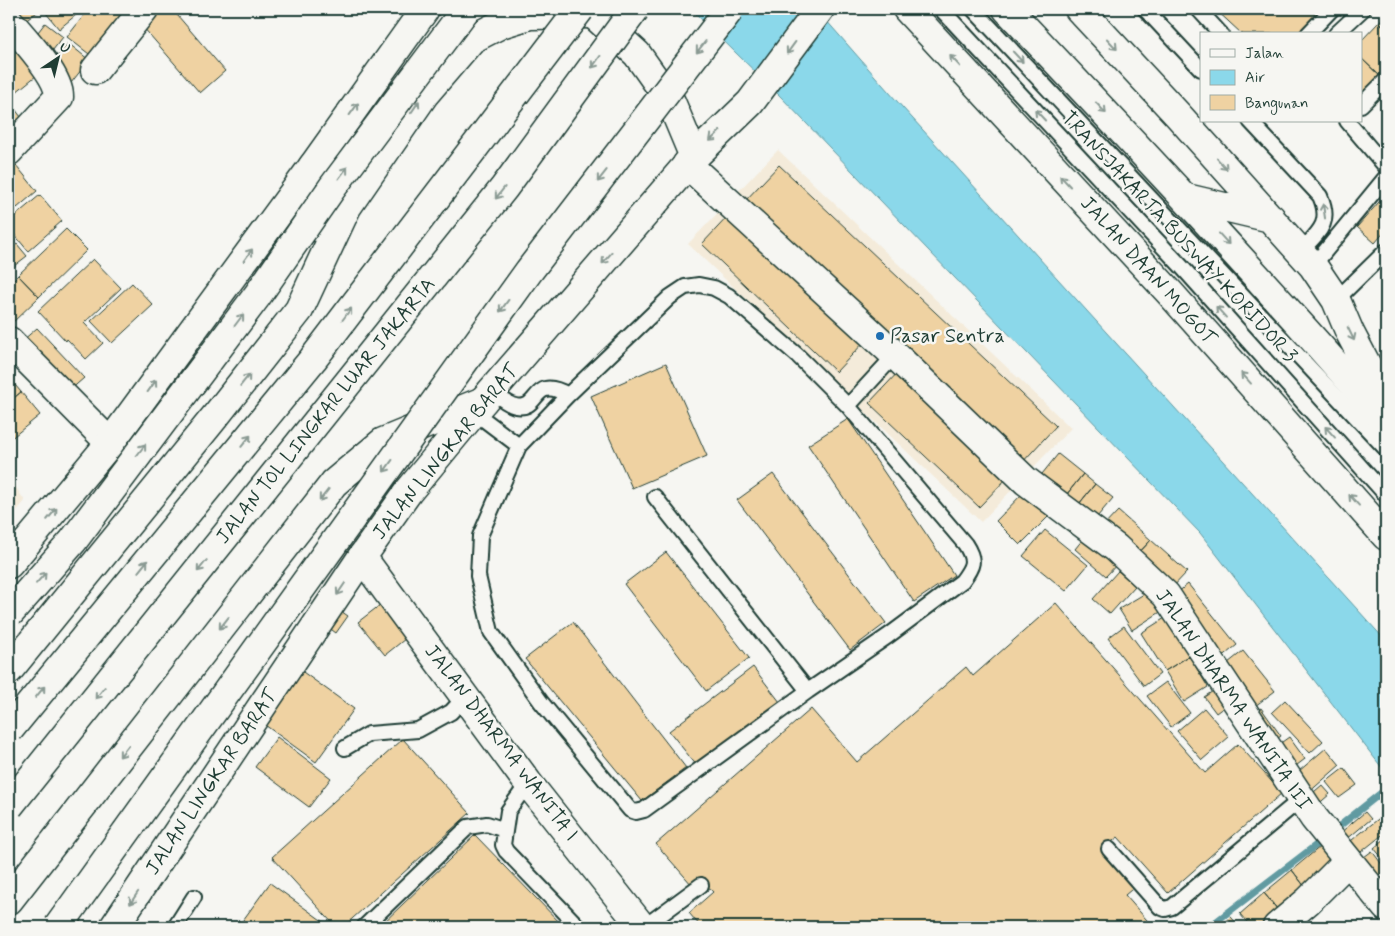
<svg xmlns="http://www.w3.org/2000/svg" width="1395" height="936" viewBox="0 0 1395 936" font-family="Mynerve,sans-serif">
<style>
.built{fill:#f4ebda}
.water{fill:#8bd8ea;stroke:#609aa1}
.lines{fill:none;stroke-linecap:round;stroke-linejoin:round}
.stream{stroke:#609aa1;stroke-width:7}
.building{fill:#efd2a2;stroke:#1f3d34}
.lane-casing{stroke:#1f3d34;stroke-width:18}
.street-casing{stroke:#1f3d34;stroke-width:31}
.primary-casing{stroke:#1f3d34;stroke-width:31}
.highway-casing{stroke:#1f3d34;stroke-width:31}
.lane{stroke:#f6f6f2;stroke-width:14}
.street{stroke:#f6f6f2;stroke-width:28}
.primary{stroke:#f6f6f2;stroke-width:28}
.highway{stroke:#f6f6f2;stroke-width:28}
.primary-bridge-casing{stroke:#1f3d34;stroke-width:31;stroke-linecap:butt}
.highway-bridge-casing{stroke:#1f3d34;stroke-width:31;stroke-linecap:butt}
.primary-bridge{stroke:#f6f6f2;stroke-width:28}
.highway-bridge{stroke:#f6f6f2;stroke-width:28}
.oneway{stroke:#8a9a93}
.poi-dot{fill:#1f6fb2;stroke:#f6f6f2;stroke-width:2}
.labels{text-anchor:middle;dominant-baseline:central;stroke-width:5;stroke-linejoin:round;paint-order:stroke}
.street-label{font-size:20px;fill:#1f3d34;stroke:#f6f6f2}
.poi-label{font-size:20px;fill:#1f3d34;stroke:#f6f6f2;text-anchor:start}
</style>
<rect width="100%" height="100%" fill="#f6f6f2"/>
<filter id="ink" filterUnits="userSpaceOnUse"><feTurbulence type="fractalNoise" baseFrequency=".02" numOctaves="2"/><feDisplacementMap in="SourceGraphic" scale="10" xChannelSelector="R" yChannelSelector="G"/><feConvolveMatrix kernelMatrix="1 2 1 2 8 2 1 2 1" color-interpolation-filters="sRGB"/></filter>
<g filter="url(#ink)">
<!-- built -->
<path class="built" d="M778,150L1071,428L981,522L688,244Z
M9,477L25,501L9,520Z"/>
<!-- water -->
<path class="water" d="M691,9H815L825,19L903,108L1386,641V773L1200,533L781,97Z"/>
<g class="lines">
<!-- stream -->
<path class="stream" d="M1332,832L1386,789
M1209,927L1324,839"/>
</g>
<!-- building -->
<path class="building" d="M15,9H41L19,26L9,14Z
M52,9H81L82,10L59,29L46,13Z
M89,9H127L93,57L67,37Z
M164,9H172L225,71L200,93L143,27Z
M1215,9H1325L1302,34H1242Z
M1386,14V29L1379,22Z
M1379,22L1386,29V73L1382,78L1361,58V41Z
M45,23L63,37L46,59L28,45Z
M9,42L37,75L10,97L9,95Z
M68,43L89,60L71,83L50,67Z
M1361,58L1382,78L1361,99Z
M9,101L21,117L9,127Z
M16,165L37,191L17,208L9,199V171Z
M779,165L1056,426L1020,465L743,203Z
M1386,194V230L1375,243L1357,227Z
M40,195L62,221L28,251L9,228V221Z
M9,204L15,212L9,217Z
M732,212L867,339L836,372L702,244Z
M66,229L87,250L39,297L18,275Z
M9,233L14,240L9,245Z
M17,244L27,256L14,266L9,259V250Z
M93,259L121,288L84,323L103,343L86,359L67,339L66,341L38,311Z
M18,275L39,297L10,325L9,284Z
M132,283L153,305L112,343L91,321Z
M37,328L84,378L69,391L22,341Z
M666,363L707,456L632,488L591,396Z
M901,369L1011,474L979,507L869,403Z
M9,378L21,392L9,402Z
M21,392L40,415L9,440V402Z
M848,419L954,575L914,602L808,445Z
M1058,454L1083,474L1063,499L1038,479Z
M773,474L886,623L850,650L737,500Z
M1083,474L1095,484L1075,509L1063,499Z
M1095,484L1113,498L1092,523L1075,509Z
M1024,492L1049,516L1020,545L996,521Z
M1118,511L1151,540L1135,557L1102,528Z
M1045,530L1088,565L1066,591L1023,556Z
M1088,533L1120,561L1106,576L1075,549Z
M1151,540L1187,572L1171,589L1135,557Z
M666,552L749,658L706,691L624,584Z
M1118,571L1135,586L1110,614L1093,599Z
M1188,584L1237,645L1221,658L1172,597Z
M1149,591L1162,611L1132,630L1119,609Z
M384,602L410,635L385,655L358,622Z
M1056,603L1205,773L1238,744L1282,793L1168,893L1118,837L1104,848L1137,885L1125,895L1153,927H701L689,913L713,892L700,878L692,885L656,844L811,709L857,762L966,667L973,676Z
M335,607L348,616L336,633L324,624Z
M1165,618L1189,656L1165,671L1141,633Z
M573,622L686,768L642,801L525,659Z
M1124,626L1160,674L1144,686L1108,638Z
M1243,651L1275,691L1255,706L1223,667Z
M1189,656L1208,687L1184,702L1165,671Z
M296,667L354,709L316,762L258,720Z
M753,667L780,702L697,766L669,731Z
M1166,682L1190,713L1171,727L1147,696Z
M1221,686L1232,701L1216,713L1204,697Z
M1285,700L1323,741L1310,753L1272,712Z
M1204,708L1229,737L1202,760L1177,731Z
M1261,708L1281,736L1268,745L1248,716Z
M277,737L331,778L309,807L255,767Z
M1289,737L1305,759L1288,772L1271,750Z
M403,739L470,813L343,927H336L272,857Z
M1326,748L1340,765L1307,794L1292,777Z
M1344,768L1357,785L1339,798L1326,782Z
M1322,785L1330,794L1315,807L1307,798Z
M1365,812L1371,819L1346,840L1340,833Z
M1382,816L1386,821V832L1356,856L1347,844Z
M475,835L564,927H379Z
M1386,838V856L1383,859L1374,848Z
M1321,846L1335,863L1305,887L1292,870Z
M1372,851L1386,870L1374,879L1360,860Z
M1292,870L1305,887L1278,910L1264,893Z
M1386,875V893L1378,882Z
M270,883L328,925L327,927H238Z
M1264,893L1278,910L1257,927H1251L1240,914Z
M1231,917L1240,927H1220Z
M1306,919L1313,927H1296Z"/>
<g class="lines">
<defs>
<path id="lane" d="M941,9L1181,266L1386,495
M973,9L1386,449
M1145,9L1201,69
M1198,9L1221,34
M1308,34L1332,9
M1336,34L1363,9
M1361,105L1386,80
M1250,121L1320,196C1332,223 1319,232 1301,251
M1347,121L1386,167
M1313,266L1386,177
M699,285L714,288L729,296L797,355L848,406L965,544C976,561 973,566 962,581L888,636L808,691L644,810L636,812L630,810L541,702L491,632L478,576L480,536L519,446L568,395L670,297L685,287Z
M1336,300L1386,251
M492,392C499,396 508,405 516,406C541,411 531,374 568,395
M848,406L895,355
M474,412L519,446
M655,497L808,691
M345,748L369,734L418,730L451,712L465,697
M528,783L508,811L503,845L506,851L575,923L576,927
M1109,849L1160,907L1165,909L1172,907L1301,799
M175,927L194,897
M364,927L468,827L487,824L505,830
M644,927L701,885"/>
<path id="street" d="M9,21C23,38 60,76 59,97L9,151
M95,70L144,9
M687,164L895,355L1026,481L1116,548L1166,595L1314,818L1386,907
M9,341L110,443
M362,557L528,783L642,927
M1277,927L1308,901L1348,861"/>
<path id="primary" d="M583,9L593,14L637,54L671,102L694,157
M9,564L110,443L313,166L425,9
M114,927L362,557L408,492L483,401L694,157L750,103L820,9"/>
<path id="highway" d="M907,9L1170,293L1386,536
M1007,9C1136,145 1264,281 1386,422
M1079,9L1178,115L1313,266L1336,300L1350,333L1386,402
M313,166L317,227
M1186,198L1271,218
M9,670L218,413L299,310L347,207L424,95L472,39L501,24L530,15L593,14
M9,900L334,483L383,442L483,401"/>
</defs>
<!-- lane casing -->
<use href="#lane" class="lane-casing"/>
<!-- street casing -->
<use href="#street" class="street-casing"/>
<!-- primary casing -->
<use href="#primary" class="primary-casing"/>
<!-- highway casing -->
<use href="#highway" class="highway-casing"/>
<!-- lane -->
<use href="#lane" class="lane"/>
<!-- street -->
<use href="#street" class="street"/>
<!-- primary -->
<use href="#primary" class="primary"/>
<!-- highway -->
<use href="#highway" class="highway"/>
<defs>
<path id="primary-bridge" d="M9,614L73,541L257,296L332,188L466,9
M58,927L529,271L730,9"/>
<path id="highway-bridge" d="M9,730L313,359L580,9
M9,806L504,188L635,9"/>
</defs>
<!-- primary-bridge casing -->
<use href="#primary-bridge" class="primary-bridge-casing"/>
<!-- highway-bridge casing -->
<use href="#highway-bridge" class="highway-bridge-casing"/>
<!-- primary-bridge -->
<use href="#primary-bridge" class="primary-bridge"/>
<!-- highway-bridge -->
<use href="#highway-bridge" class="highway-bridge"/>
</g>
<!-- one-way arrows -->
<defs><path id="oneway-shaft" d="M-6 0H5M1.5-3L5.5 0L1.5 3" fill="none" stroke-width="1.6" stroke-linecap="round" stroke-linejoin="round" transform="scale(1.25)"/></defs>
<g class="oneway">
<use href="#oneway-shaft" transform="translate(1112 44) rotate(47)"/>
<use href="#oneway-shaft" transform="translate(701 47) rotate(128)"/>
<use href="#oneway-shaft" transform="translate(791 48) rotate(126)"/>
<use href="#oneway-shaft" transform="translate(1018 57) rotate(47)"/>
<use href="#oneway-shaft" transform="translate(955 61) rotate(-133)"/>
<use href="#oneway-shaft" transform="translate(596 62) rotate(126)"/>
<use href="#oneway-shaft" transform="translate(415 107) rotate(-56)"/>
<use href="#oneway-shaft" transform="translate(1101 108) rotate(47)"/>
<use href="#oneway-shaft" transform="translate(354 109) rotate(-54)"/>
<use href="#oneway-shaft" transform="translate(1040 115) rotate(-133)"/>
<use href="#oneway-shaft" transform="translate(715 136) rotate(136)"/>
<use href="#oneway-shaft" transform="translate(1222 164) rotate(48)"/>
<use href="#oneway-shaft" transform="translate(343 173) rotate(-53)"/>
<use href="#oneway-shaft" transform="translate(602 176) rotate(128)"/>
<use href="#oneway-shaft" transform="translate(1065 181) rotate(-133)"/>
<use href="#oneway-shaft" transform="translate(500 193) rotate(128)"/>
<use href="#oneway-shaft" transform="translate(1324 211) rotate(-98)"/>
<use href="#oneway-shaft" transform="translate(1224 239) rotate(48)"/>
<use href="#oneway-shaft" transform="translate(248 255) rotate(-54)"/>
<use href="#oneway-shaft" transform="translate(607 258) rotate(131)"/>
<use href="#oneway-shaft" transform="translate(504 306) rotate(126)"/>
<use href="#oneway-shaft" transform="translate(1221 312) rotate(-132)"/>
<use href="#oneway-shaft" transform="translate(347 314) rotate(-53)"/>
<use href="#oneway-shaft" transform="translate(239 320) rotate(-53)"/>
<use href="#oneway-shaft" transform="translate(1351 334) rotate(64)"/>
<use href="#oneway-shaft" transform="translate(1246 378) rotate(-132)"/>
<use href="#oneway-shaft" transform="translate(245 380) rotate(-51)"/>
<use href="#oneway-shaft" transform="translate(152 386) rotate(-54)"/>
<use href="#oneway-shaft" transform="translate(1330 432) rotate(-132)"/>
<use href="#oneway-shaft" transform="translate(246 441) rotate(-51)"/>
<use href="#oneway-shaft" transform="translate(141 450) rotate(-53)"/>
<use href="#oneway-shaft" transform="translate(388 466) rotate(126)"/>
<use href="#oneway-shaft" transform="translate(324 495) rotate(128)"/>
<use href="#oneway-shaft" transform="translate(1354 500) rotate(-132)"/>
<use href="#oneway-shaft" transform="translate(52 514) rotate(-50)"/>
<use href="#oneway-shaft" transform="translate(143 566) rotate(-51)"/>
<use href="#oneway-shaft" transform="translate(202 566) rotate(129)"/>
<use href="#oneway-shaft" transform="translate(41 578) rotate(-49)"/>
<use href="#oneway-shaft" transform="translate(341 589) rotate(124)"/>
<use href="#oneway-shaft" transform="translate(224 623) rotate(128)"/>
<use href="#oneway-shaft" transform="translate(40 692) rotate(-51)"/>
<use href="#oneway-shaft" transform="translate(100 693) rotate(129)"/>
<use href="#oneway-shaft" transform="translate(124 751) rotate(128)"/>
<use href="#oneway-shaft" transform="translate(134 898) rotate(124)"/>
</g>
</g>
<!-- markers -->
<circle class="poi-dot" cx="880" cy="336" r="5"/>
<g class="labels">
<!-- street labels -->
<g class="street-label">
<text transform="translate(1179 237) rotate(47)">TRANSJAKARTA BUSWAY KORIDOR 3</text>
<text transform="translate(1148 271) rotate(48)">JALAN DAAN MOGOT</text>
<text transform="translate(326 411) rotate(-51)">JALAN TOL LINGKAR LUAR JAKARTA</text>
<text transform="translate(446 452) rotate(-51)">JALAN LINGKAR BARAT</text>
<text transform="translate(1233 700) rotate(56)">JALAN DHARMA WANITA III</text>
<text transform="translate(501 743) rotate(53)">JALAN DHARMA WANITA I</text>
<text transform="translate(212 782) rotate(-56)">JALAN LINGKAR BARAT</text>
</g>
<!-- poi labels -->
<g class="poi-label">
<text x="890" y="336">Pasar Sentra</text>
</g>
</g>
<!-- margin -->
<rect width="1395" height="936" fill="none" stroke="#f6f6f2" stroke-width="30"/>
<rect x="15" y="15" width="1365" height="906" fill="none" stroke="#1f3d34" stroke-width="2" filter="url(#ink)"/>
<!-- legend -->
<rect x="1200" y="32" width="162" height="90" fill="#f6f6f2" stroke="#a0aca6"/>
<rect x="1210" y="49" width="25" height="8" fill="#f6f6f2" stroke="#a0aca6"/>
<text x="1245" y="58" font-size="15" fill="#1f3d34">Jalan</text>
<rect x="1210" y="70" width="25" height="15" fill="#8bd8ea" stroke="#a0aca6"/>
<text x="1245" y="82" font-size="15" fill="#1f3d34">Air</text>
<rect x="1210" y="95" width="25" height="15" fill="#efd2a2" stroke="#a0aca6"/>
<text x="1245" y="108" font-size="15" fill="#1f3d34">Bangunan</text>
<!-- north arrow -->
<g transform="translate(58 58) rotate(35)" stroke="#f6f6f2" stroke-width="4" paint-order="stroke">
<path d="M0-4L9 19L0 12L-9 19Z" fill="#1f3d34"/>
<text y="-8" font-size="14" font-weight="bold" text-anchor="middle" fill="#1f3d34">U</text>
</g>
</svg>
